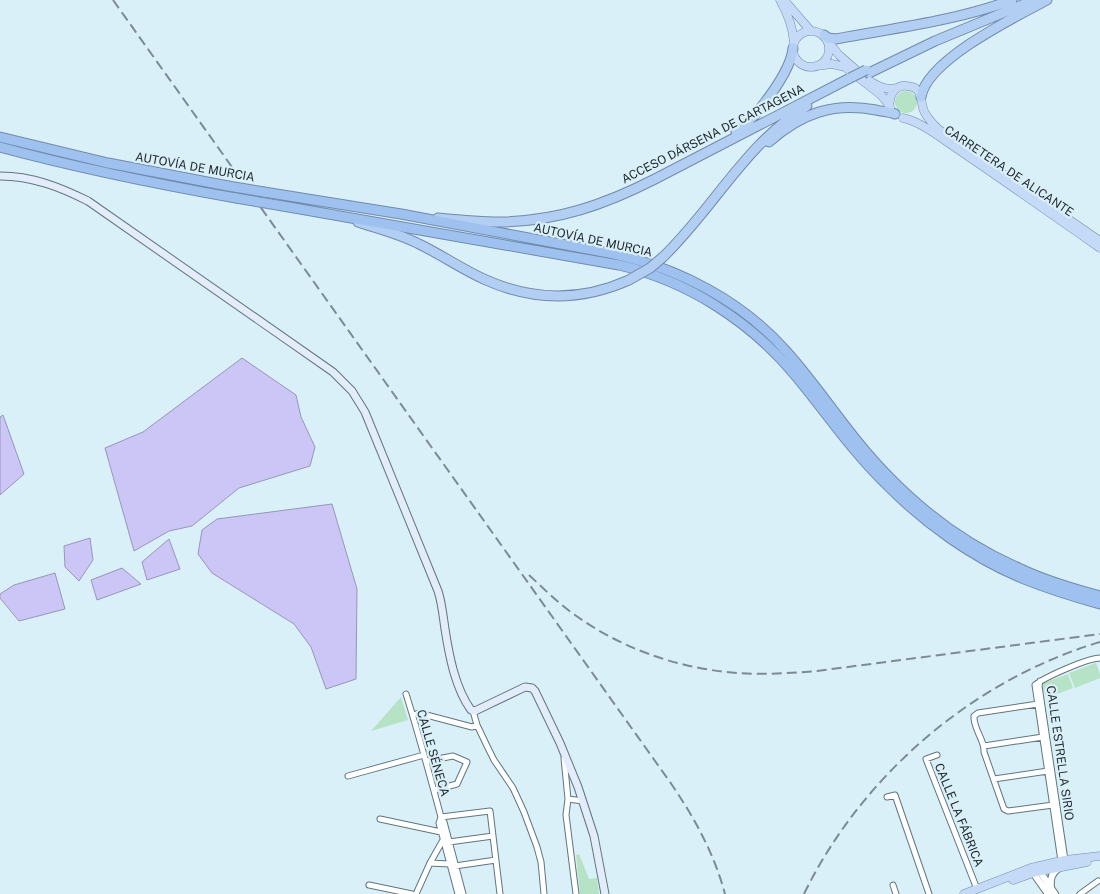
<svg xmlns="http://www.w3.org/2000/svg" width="1100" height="894" viewBox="0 0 1100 894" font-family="'Public Sans',sans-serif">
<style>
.green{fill:#b6e2c6}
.water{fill:#cbc6f5;stroke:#9796b8}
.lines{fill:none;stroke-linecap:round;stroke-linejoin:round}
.minor-casing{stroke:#61757d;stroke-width:7}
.tertiary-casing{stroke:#61757d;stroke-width:8}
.secondary-casing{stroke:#61757d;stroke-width:9}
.primary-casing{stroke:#728bab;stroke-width:9}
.trunk-casing{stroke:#728bab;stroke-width:11}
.motorway-casing{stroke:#728bab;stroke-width:11}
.minor{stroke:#fff;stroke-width:5}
.tertiary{stroke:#fff;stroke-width:6}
.secondary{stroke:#e2ecfa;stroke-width:7}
.primary{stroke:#c5daf6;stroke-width:8}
.trunk{stroke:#b2cef3;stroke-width:9}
.motorway{stroke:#9ec1f0;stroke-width:9}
.rail{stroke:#7c8b92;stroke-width:2;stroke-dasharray:10 5;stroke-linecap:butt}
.trunk-bridge-casing{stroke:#728bab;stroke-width:11;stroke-linecap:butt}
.motorway-bridge-casing{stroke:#728bab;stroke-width:11;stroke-linecap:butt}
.trunk-bridge{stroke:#b2cef3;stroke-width:9}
.motorway-bridge{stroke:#9ec1f0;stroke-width:9}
.labels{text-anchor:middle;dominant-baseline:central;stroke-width:4.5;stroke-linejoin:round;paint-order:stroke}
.street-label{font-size:12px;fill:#1f272b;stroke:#daf0f9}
</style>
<rect width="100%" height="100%" fill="#daf0f9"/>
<!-- green -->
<path class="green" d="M895 102a11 11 0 1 1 22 0a11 11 0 1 1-22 0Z
M1096,663L1100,674V678L1075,688L1069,673Z
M1068,674L1073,688L1047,698L1041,684Z
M401,697L408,720L371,731Z
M579,854L589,879L597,878L599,894H580L576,855Z"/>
<!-- water -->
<path class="water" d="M242,358L296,395L301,417L315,447L310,466L239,488L192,526L169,531L134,551L105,448L143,432Z
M3,415L24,474L0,495V417Z
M332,504L357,589L356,679L326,689L311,647L294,624L212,573L198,554L202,530L217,519Z
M90,538L93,560L79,581L65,567L64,546Z
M169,539L180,569L147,580L142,562Z
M122,568L141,584L97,600L91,580Z
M55,573L65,609L19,621L0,598V594L14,585Z"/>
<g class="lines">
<defs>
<path id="minor" d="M1040,681L1039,686L1065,860
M406,694C419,735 430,776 441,817L444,822L463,894
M1038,704L978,713L974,716C973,729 985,740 984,752L1004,809L1008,811L1053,805
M473,711L477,725L488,748L494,760L513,788L524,812L537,847L541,862L544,894
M413,715L419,713L472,727L477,725
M984,746L1043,737
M937,755L926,759L977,889
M564,758L568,799L583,801
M427,761L453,756L467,762L457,784L434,790
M348,776L424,755
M994,779L1048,771
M887,797L895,795L929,894
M568,799L566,815L576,894
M441,817L490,811L500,894
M441,817L439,823L458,894
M380,819L441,832
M449,842L493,836
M1061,861L1035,685C1045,677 1088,658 1100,658
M430,863L450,864
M455,866L496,860
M369,885L412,894
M893,885L896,894
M416,894L430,863L443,840
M1080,894L1098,881"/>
<path id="tertiary" d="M1036,872V877L1048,894
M1039,872L1041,873L1055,894
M1051,887C1050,878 1052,873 1059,868"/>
<path id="secondary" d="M0,176C32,176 60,187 88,201L333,372L352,391L365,412L438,591C442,603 443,616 445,629C449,655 455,688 471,710L475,711L525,687L532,688L535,691L560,743L578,787L594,836L605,894"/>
<path id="primary" d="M780,0C788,14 793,27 794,43
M784,0L810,30
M793 49a18 18 0 1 1 36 0a18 18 0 1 1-36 0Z
M830,44L839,55L855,69
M816,66L832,64L845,67L881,95L885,100L890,107
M870,81C879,87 886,90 897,88
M890,108C889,102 889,97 893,92C896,88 901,85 907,86C925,87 919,103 925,113C928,119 933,124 938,129L1100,241
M903,118C922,122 942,139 959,150C1006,182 1053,215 1100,248
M1013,880L1036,872L1087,862
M964,894L1031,868L1065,860L1100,856"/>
<path id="trunk" d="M824,35L828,38L836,39C895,28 955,21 1012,0
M869,73L935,41L1034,0
M921,97C927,60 1015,17 1047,0
M736,132C756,118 791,72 793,48
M769,142C801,113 834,102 876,110C883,112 889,111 895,114
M438,218C459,220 480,222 500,222C558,221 604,205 655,179L850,78
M358,222C379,229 400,234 419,244C442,255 463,270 486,280C533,301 582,301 629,280
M663,257C714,208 745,144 807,106"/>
<path id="motorway" d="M0,137L108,163L228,186
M0,147C78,168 157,184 236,198
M264,192L401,214L614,254C678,268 742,301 786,351C822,391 850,438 889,477C926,515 972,548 1021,569C1046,581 1074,589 1100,596
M283,206L619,265C688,281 750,321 795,375C825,411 851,450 885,483C924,523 973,558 1024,579C1049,589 1075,597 1100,604"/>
</defs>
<!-- minor casing -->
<use href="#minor" class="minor-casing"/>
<!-- tertiary casing -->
<use href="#tertiary" class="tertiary-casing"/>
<!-- secondary casing -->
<use href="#secondary" class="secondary-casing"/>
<!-- primary casing -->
<use href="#primary" class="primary-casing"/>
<!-- trunk casing -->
<use href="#trunk" class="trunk-casing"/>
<!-- motorway casing -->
<use href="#motorway" class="motorway-casing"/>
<!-- minor -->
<use href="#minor" class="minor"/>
<!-- tertiary -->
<use href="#tertiary" class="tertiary"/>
<!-- secondary -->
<use href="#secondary" class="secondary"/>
<!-- primary -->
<use href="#primary" class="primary"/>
<!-- trunk -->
<use href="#trunk" class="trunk"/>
<!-- motorway -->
<use href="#motorway" class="motorway"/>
<!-- rail -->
<path class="rail" d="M113,0L670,782C694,817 714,853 725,894
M529,575C544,589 558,603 575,615C622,649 680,669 738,673C764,675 791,673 817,671L1100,634
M804,894C862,775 973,680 1100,642"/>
<defs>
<path id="trunk-bridge" d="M850,78L866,70
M629,280L650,268L663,257"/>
<path id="motorway-bridge" d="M228,186L264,192
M236,198L283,206"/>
</defs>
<!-- trunk-bridge casing -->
<use href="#trunk-bridge" class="trunk-bridge-casing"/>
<!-- motorway-bridge casing -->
<use href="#motorway-bridge" class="motorway-bridge-casing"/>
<!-- trunk-bridge -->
<use href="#trunk-bridge" class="trunk-bridge"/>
<!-- motorway-bridge -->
<use href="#motorway-bridge" class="motorway-bridge"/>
</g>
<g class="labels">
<!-- street labels -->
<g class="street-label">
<text transform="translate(713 134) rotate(-27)">ACCESO DÁRSENA DE CARTAGENA</text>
<text transform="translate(195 167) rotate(10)">AUTOVÍA DE MURCIA</text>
<text transform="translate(1009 171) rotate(34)">CARRETERA DE ALICANTE</text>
<text transform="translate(593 240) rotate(12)">AUTOVÍA DE MURCIA</text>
<text transform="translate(433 753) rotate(74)">CALLE SÉNECA</text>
<text transform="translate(1060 753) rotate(82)">CALLE ESTRELLA SIRIO</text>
<text transform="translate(959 815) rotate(68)">CALLE LA FÁBRICA</text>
</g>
</g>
</svg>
